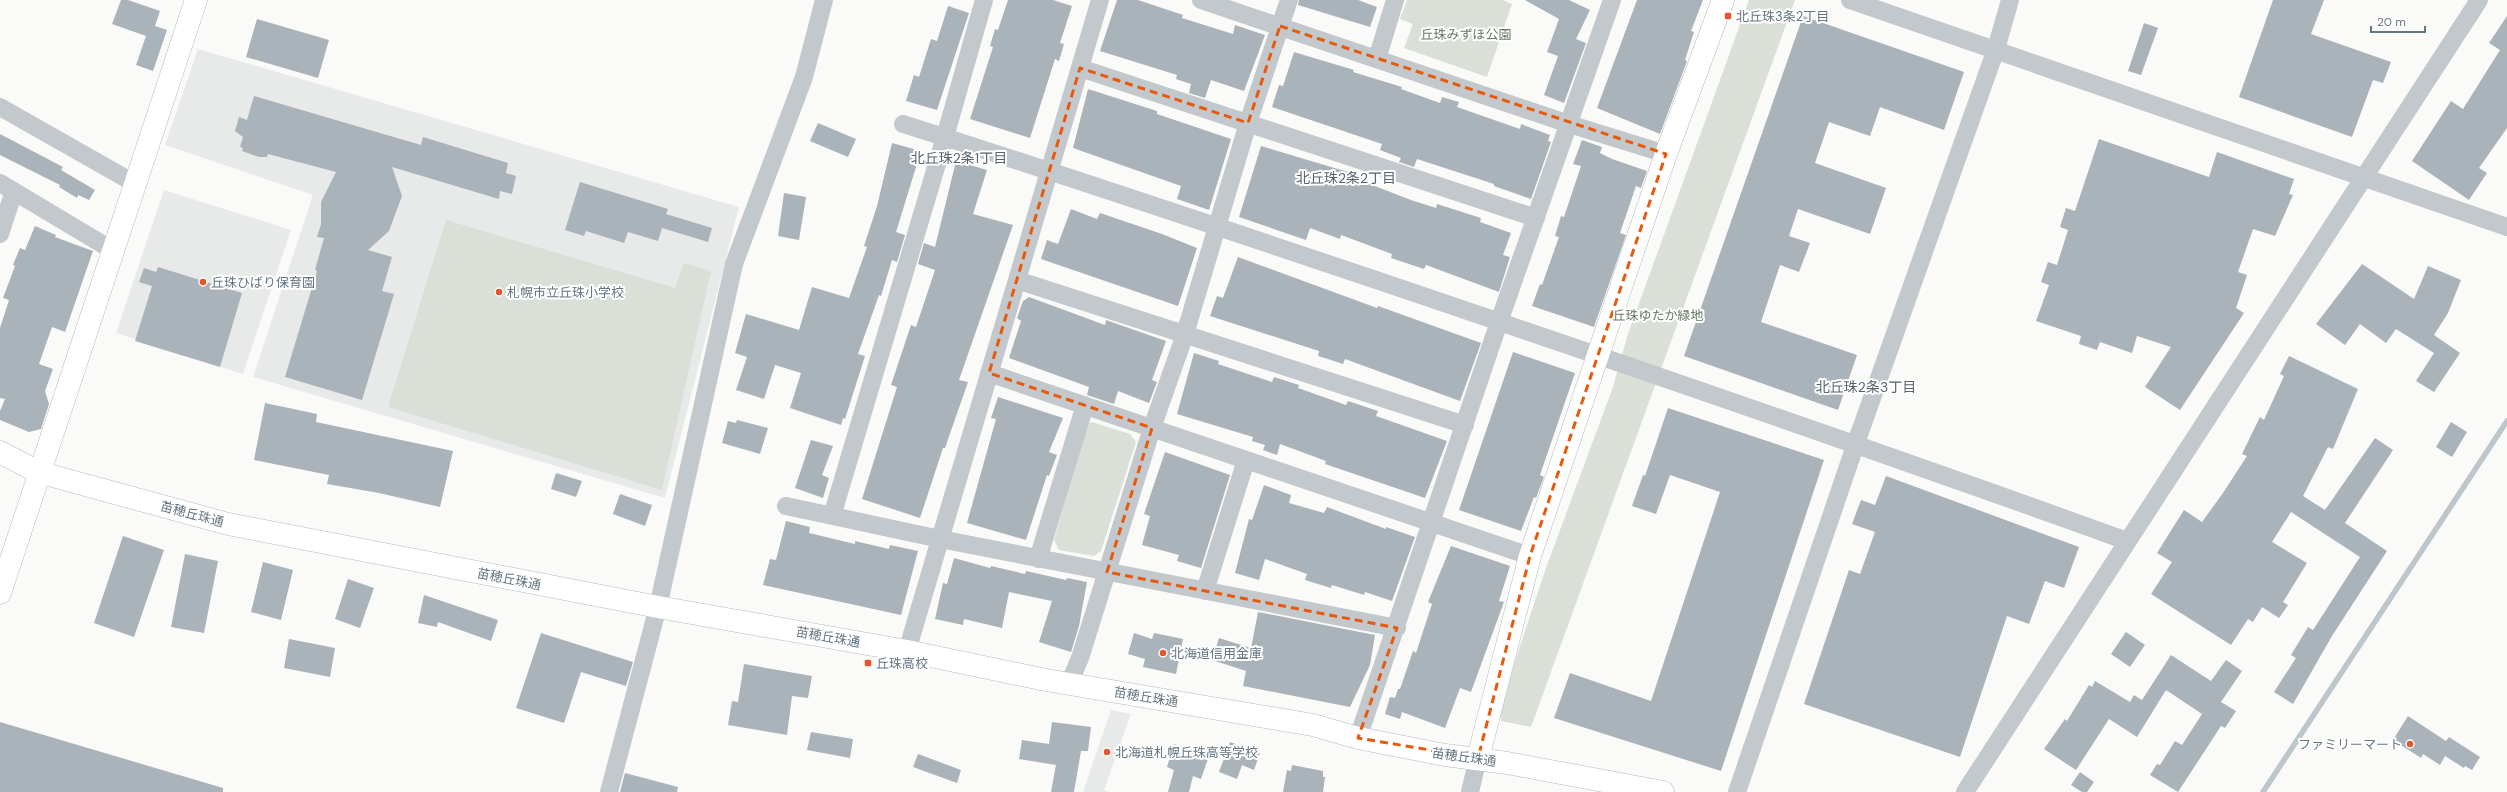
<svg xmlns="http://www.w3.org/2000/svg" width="2507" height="792" viewBox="0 0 2507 792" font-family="'DM Sans','Noto Sans JP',sans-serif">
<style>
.built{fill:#e8e9e9}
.green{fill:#dadfd7}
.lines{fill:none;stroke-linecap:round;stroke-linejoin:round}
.stream{stroke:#bbc7cb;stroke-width:5.5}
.building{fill:#aab3b9}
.secondary-casing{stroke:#b3babf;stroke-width:23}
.street{stroke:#c3c8cc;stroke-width:18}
.secondary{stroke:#fff;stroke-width:22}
.marked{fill:none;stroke:#e8590c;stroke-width:3;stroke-dasharray:8 5;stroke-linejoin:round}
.poi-dot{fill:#e4572e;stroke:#fff;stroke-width:1.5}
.labels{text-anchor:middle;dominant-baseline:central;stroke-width:4;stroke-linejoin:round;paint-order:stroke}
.poi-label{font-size:13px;fill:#657683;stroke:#fff;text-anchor:start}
.park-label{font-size:13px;fill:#687a64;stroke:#fff}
.street-label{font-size:13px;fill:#657683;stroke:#fff}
.neighbourhood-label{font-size:14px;fill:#57646e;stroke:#fff}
</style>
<rect width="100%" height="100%" fill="#fafaf8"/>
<!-- built -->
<path class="built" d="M198,49L739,207L665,498L253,377L313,195L165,145Z
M164,190L291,230L243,374L116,333Z
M1111,710L1131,714L1104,790L1109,792H1083Z"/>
<!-- green -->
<path class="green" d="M1407,0H1503L1512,4L1487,77L1404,48L1413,24L1400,19Z
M1749,0H1795L1531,727L1501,721V703L1546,568L1613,387L1628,334Z
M446,220L675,288L684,263L711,271L662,490L388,407Z
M1092,422L1130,434L1136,442L1101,551L1094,556L1059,550L1054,540L1087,424Z"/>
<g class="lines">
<!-- stream -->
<path class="stream" d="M2263,792L2507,421"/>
</g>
<!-- building -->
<path class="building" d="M121,0H128L160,11L155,26L167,30L153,71L136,65L146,36L112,24Z
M1008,0H1053L1072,6L1060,43L1064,44L1059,61L1055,59L1030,138L970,119L993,47L990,46L995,29L998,30Z
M1117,0H1138L1183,15L1182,18L1233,34L1235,25L1265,35L1244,91L1211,80L1205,98L1189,93L1191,84L1176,79L1177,75L1100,51Z
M1299,0H1358L1377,7L1370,27L1298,5Z
M1525,0H1569L1590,10L1576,39L1586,43L1564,103L1544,95L1558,56L1547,52L1559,19Z
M1637,0H1703L1691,31L1694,32L1685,60L1687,61L1660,134L1597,108Z
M2273,0H2324L2311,34L2391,62L2383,83L2373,80L2352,137L2239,97Z
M948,6L969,13L937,110L906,101L914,75L919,77L931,39L937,41Z
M1803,16L1964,72L1944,130L1880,107L1870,136L1829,122L1815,163L1886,188L1870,234L1798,209L1789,236L1810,243L1799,272L1780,265L1761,322L1857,355L1838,410L1684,356Z
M2507,16V128L2479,168L2487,173L2469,200L2412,161L2451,101L2463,109L2500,50L2489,43Z
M257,19L329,40L318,78L246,57Z
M2144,23L2158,28L2141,75L2128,71Z
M1294,52L1354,70L1353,72L1402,87L1401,89L1440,103L1442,97L1459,102L1457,107L1520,129L1521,124L1550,135L1548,141L1551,142L1531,199L1494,186V184L1417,159L1414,167L1399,162L1401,158L1380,150L1382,144L1272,107L1279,85L1283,86Z
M1088,89L1157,111V114L1231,139L1209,210L1177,199L1181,186L1073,148Z
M254,96L421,145L423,137L508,163L506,173L516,176L512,194L500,191L499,199L392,167L402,196L389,231L368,250L392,257L382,291L394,294L362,400L285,377L317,271L315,270L324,238L317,237L321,224V202L336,172L268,154L267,157H259L242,151L243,148L240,147L243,137L235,131L239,117L247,120Z
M818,123L856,139L848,157L810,141Z
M0,134L63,167L61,170L95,190L89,200L78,195L77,198L59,187L60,185L0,155Z
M2099,139L2209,177L2217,152L2294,179L2289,194L2293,195L2275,236L2253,229L2238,272L2247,275L2236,308L2244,313L2180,410L2145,387L2171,347L2137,336L2132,353L2100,342L2097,350L2079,344L2081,336L2036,321L2049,285L2041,282L2048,262L2057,265L2068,230L2060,227L2066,208L2075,211Z
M1582,140L1602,147L1600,153L1612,159L1647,171L1641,188L1636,186L1620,233L1626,235L1594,327L1532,306L1540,284L1542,285L1559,237L1555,236L1561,216L1564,217L1581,166L1573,164Z
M892,143L921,151L896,232L905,235L897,262L892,260L881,296L879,295L858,354L865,356L845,419L843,418L841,425L790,408L801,373L775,365L764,399L736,390L747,357L735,353L746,314L799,330L812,287L849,298L867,247L864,246L877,206Z
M1261,146L1368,178L1367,183L1411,200L1436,208L1437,204L1481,218L1480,222L1511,233L1503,255L1510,257L1499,292L1426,265L1424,269L1391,258L1392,254L1341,235L1340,239L1310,228L1306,240L1239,217Z
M956,161L987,170L973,214L1013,225L959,380L968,382L945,448H943L920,518L862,499L897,387L891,385L911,325L916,327L935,270L918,264L924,243L935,247Z
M580,182L668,209L666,214L712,228L708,242L662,228L658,241L628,232L624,243L586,231L584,236L565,230Z
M784,193L806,197L799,240L778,236Z
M1071,209L1097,219L1100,213L1162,234L1197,248L1178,306L1041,259L1047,240L1058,244Z
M35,226L56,235L55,237L93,251L65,332L52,327L39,364L53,369L45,391L49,404L41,429L29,432L0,420V411L5,399L0,398V328L9,300L3,298L15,266L13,265L20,248L25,250Z
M1238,257L1377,308L1378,306L1481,343L1460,401L1345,359L1343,364L1328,359L1318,356L1319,351L1210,316L1217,296L1223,298Z
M2362,264L2414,299L2428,266L2461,280L2448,313L2434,335L2460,353L2434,392L2416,381L2434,353L2396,329L2386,343L2360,324L2345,345L2316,324Z
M158,267L242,293L220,367L135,341L152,286L139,282L144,268L156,272Z
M1029,297L1105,325L1106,320L1166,341L1152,380L1157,382L1149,403L1118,391L1114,404L1087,395L1089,387L1009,358L1021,321L1017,318L1023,301Z
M1513,352L1575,373L1540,475L1544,477L1536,498L1534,497L1521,531L1459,510Z
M1194,353L1219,361L1218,364L1272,382L1274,377L1299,385L1298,388L1346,405L1348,401L1378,411L1376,416L1447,441L1425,498L1325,464L1326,461L1280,444L1277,455L1263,450L1265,445L1252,441L1253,437L1177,414Z
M2289,356L2358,389L2333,449L2328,447L2303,496L2325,510L2375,438L2393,450L2345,523L2387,551L2332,636L2293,704L2274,692L2296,658L2291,655L2308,627L2313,630L2360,557L2291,512L2272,542L2307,563L2283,602L2288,605L2279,618L2262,607L2253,622L2248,619L2231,645L2151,594L2172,562L2157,553L2184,510L2202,522L2223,493L2247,456L2242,454L2260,417L2264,420L2284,376L2280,374Z
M998,397L1063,418L1049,452L1057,455L1049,476L1047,475L1026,540L967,523L996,419L991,418Z
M265,403L317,414L316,422L453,451L440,507L379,493L327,484L329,475L254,460Z
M1668,408L1824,460L1721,771L1554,718L1570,673L1651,701L1720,492L1670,475L1656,514L1632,506L1643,475L1645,476Z
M737,420L768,428L760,454L722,443L728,421L736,423Z
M2451,422L2467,432L2452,457L2436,447Z
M811,440L833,446L822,475L829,478L823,498L795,488Z
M1165,452L1230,475L1201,568L1177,561L1179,555L1142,545L1150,516L1144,514Z
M556,473L582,481L576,497L551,489Z
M1886,476L2079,547L2064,588L2045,581L2029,624L2007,616L1960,757L1804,704L1849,570L1860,574L1875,532L1852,524L1861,500L1875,505Z
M1264,485L1291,495L1289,503L1324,513L1327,507L1386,529V527L1415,537L1392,601L1365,592L1364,595L1332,585L1331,588L1305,580L1307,574L1265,559L1259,580L1235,573L1249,519L1252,520Z
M620,494L652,505L645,526L613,514Z
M786,521L810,527L809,533L855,544V541L889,549L890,545L918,551L901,615L763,585L770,559L776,560Z
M123,536L164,550L134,637L94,623Z
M1451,546L1510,566L1499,601L1504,602L1471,692L1460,688L1445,728L1402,712L1400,719L1385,714L1390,697L1395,698L1398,689H1400L1413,651L1416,653L1432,604L1428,602Z
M185,554L218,561L204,633L171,627Z
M954,558L990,568L991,566L1025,574L1026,571L1066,580L1067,578L1087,582L1079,626L1071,652L1039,642L1052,601L1009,592L1002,628L964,619L963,625L935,619L943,583L947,584Z
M263,562L293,570L281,620L251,612Z
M348,579L374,588L360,628L335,619Z
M424,595L498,620L491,641L438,622L437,627L418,623Z
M1258,612L1375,635L1370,665L1350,707L1243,686L1246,671L1212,660L1219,638L1251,648Z
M2126,632L2145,645L2130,667L2111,654Z
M541,633L633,662L626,686L581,672L564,723L516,708Z
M1134,633L1152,639L1154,633L1183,639L1176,674L1143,667L1145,659L1128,654Z
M289,639L335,648L330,677L284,668Z
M2171,655L2211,681L2226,660L2242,671L2221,702L2236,711L2225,728L2221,726L2178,792L2150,775L2157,764L2160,765L2175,741L2182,745L2202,714L2166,690L2137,737L2109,719L2076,770L2044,749L2065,719L2067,721L2089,685L2092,687L2095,681L2130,702L2134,695L2142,700Z
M744,664L812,676L808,698L792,696L787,735L728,725L732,701L738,702Z
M2408,716L2446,741L2449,737L2480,757L2472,770L2465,766L2464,768L2445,756L2440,765L2423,754L2421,758L2393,740Z
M0,722L223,788V792H0Z
M1052,722L1091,727L1088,751H1081L1074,792H1051L1056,765L1019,759L1022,740L1049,744Z
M811,732L853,739L850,758L807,750Z
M1230,742L1260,753L1254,770L1242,765L1237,779L1219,772Z
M1174,744L1209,756L1201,779L1193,776L1189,792H1168L1174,770L1167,767Z
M918,754L961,770L957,783L913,767Z
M1292,765L1323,771V777H1325L1323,792H1283L1287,770L1291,771Z
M2080,772L2094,782L2087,792H2082L2071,785Z
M625,773L678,787L677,792H620Z"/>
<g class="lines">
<defs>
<path id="secondary" d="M0,452L38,472L228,524L658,607L907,651L1046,680L1313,725L1358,738L1445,755L1507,763L1663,792
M0,593L196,0
M1478,758L1530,556L1666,154L1723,0"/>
</defs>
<!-- secondary casing -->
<use href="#secondary" class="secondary-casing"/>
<!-- street -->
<path class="street" d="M1201,0L1569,124L1666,154
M1850,0L2507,227
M1377,59L1395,0
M1080,68L1536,218
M0,107L134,183
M903,124C1065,175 1224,229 1385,283C1633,367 1881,452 2127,541
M0,183L112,250
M0,234L14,191
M1017,280L1465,425
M989,373L1530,556
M786,506L940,539L1397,628
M832,516L945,137L984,0
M1038,559L1085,405
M1205,591L1246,460
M907,651L1100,0
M1069,684L1080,658L1152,428L1185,334L1248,123L1289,0
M1358,738L1499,322L1612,0
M609,792L658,607L734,264L804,77L824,0
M1470,792L1478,758
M1737,792L1856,443L1996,49L2010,0
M1965,792L2479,0"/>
<!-- secondary -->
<use href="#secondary" class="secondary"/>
</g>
<!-- marked area -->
<path class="marked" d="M1280,26L1666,154L1530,556L1478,758L1358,738L1397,628L1107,572L1152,428L989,373L1080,68L1248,123Z"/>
<!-- markers -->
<g class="poi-dot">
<rect x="1724" y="12" width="8" height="8" rx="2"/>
<circle cx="203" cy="282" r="4"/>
<circle cx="499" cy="292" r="4"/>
<circle cx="1163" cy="653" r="4"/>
<rect x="864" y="659" width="8" height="8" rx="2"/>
<circle cx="2410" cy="744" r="4"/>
<circle cx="1107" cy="752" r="4"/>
</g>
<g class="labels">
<!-- poi labels -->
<g class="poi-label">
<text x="1736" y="16">北丘珠3条2丁目</text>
<text x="211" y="282">丘珠ひばり保育園</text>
<text x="507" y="292">札幌市立丘珠小学校</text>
<text x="1171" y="653">北海道信用金庫</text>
<text x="876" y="663">丘珠高校</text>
<text x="2402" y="744" text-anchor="end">ファミリーマート</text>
<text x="1115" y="752">北海道札幌丘珠高等学校</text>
</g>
<!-- park labels -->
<g class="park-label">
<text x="1466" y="34">丘珠みずほ公園</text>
<text x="1658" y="315">丘珠ゆたか緑地</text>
</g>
<!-- street labels -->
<g class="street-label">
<text transform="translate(192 514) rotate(15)">苗穂丘珠通</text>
<text transform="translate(509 579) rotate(11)">苗穂丘珠通</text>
<text transform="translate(828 637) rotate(10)">苗穂丘珠通</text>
<text transform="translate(1146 697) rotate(9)">苗穂丘珠通</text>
<text transform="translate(1464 757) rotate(8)">苗穂丘珠通</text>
</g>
<!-- neighbourhood labels -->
<g class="neighbourhood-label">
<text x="959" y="158">北丘珠2条1丁目</text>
<text x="1346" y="178">北丘珠2条2丁目</text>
<text x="1866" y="387">北丘珠2条3丁目</text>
</g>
</g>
<!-- scale -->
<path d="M2371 26v6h54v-6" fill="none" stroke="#657683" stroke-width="2"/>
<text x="2377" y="26" font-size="12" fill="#657683" stroke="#ffffff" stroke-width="3" paint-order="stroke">20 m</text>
</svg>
